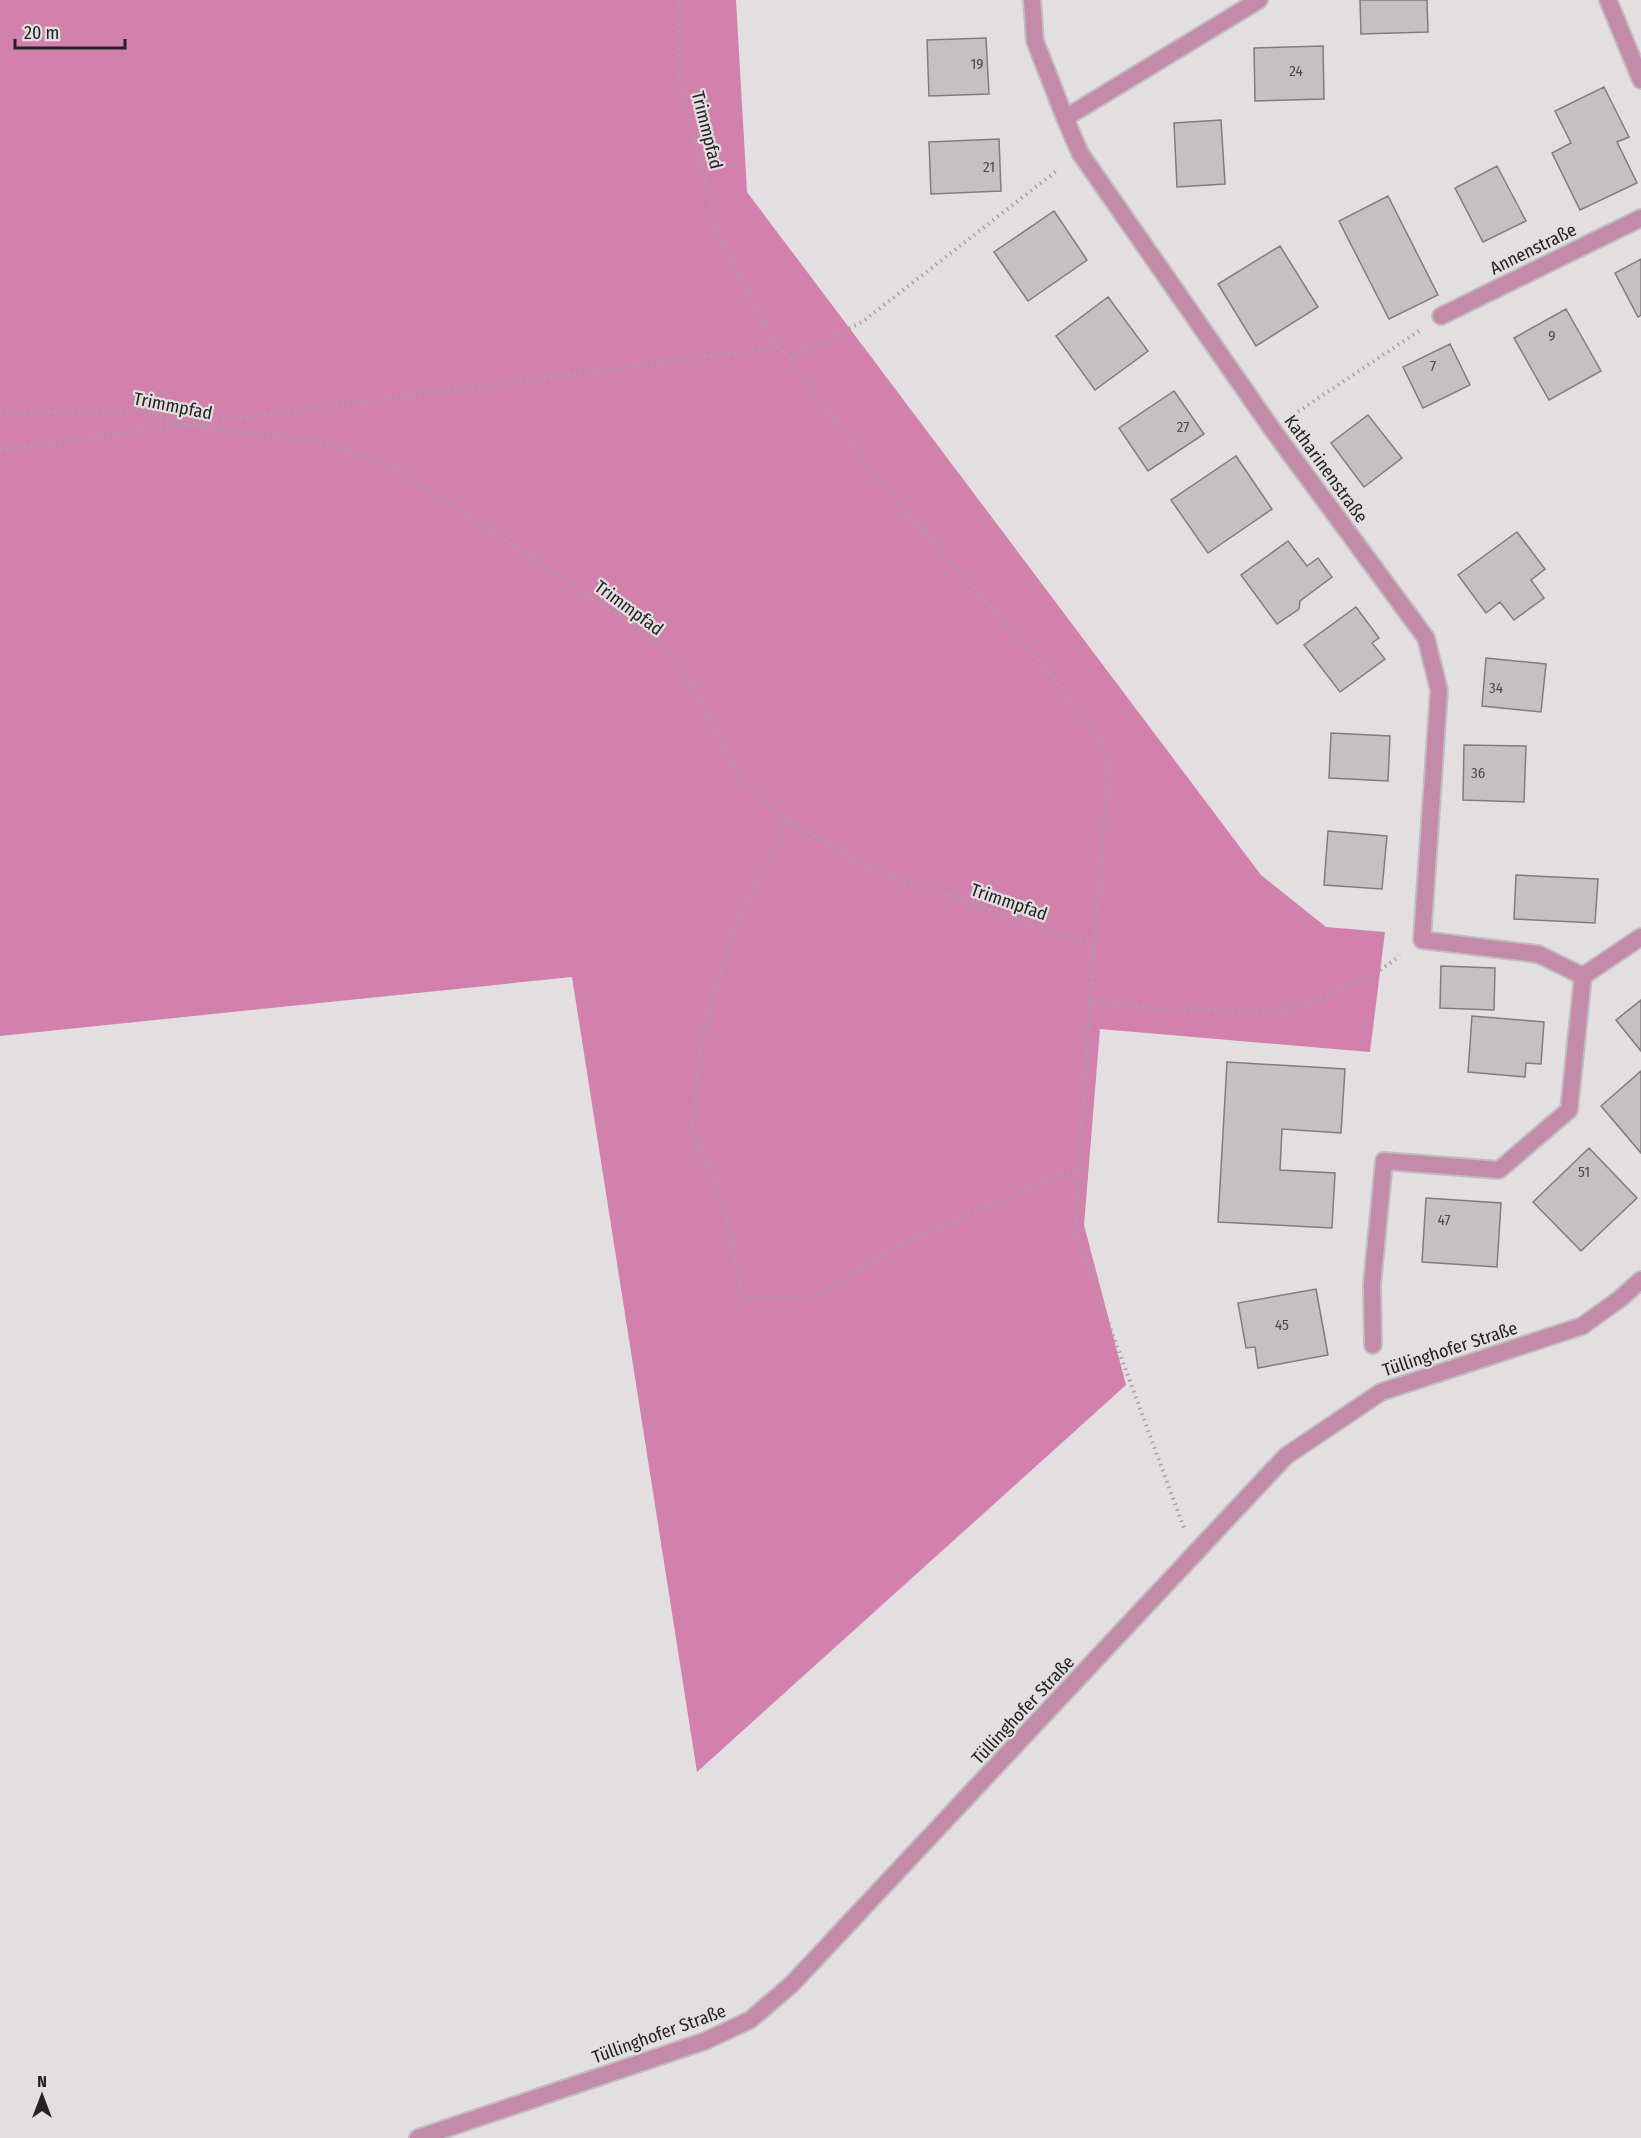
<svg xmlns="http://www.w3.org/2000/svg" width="1641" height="2138" viewBox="0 0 1641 2138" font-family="'Fira Sans Condensed',sans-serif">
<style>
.forest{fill:#d281ad}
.building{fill:#c5c0c2;stroke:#817c7e;stroke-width:1.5}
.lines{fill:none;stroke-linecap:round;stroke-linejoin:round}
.minor-casing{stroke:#c1bdbf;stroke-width:20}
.path{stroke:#a5a2a3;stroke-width:4;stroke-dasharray:1.5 4.5;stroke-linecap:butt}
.minor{stroke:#c38ba9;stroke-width:16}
.labels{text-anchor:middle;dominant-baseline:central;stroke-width:4.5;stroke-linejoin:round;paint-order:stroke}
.number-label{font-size:15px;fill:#4c4a4b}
.street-label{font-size:18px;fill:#242223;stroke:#e3dfe1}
</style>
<rect width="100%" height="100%" fill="#e3dfe1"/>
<!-- forest -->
<path class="forest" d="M0,0H736L747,192L1261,875L1326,927L1385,932L1370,1052L1100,1029L1084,1225L1126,1385L697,1772L572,977L0,1036Z"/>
<!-- building -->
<path class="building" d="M1360,0H1427L1428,32L1361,34Z
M986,38L989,94L929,96L927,40Z
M1323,46L1324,99L1255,101L1254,48Z
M1604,87L1629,137L1617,142L1637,183L1580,210L1552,153L1571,143L1555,111Z
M1221,120L1225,184L1177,187L1174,123Z
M999,139L1001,191L931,194L929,142Z
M1497,166L1526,221L1483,242L1455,188Z
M1388,196L1438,295L1389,319L1339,221Z
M1054,211L1087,260L1028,301L994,252Z
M1280,246L1318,307L1256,346L1218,284Z
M1641,259V315L1638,317L1615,273Z
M1108,297L1148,351L1095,390L1056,336Z
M1566,309L1601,371L1549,400L1514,338Z
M1450,344L1470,385L1423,408L1403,367Z
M1174,391L1204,434L1148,471L1119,428Z
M1368,415L1402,458L1364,487L1331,443Z
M1236,456L1272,509L1208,553L1171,500Z
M1517,532L1545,569L1531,580L1544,598L1514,620L1500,602L1486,613L1458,575Z
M1288,541L1307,566L1318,558L1332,577L1300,601L1299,609L1277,624L1241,575Z
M1356,607L1379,638L1372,643L1385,659L1340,692L1304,645Z
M1486,658L1546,664L1541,712L1482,706Z
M1331,733L1390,736L1388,781L1329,778Z
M1464,745L1526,746L1524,802L1463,800Z
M1328,831L1387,836L1382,889L1324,885Z
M1516,875L1598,879L1595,923L1514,919Z
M1441,966L1495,968L1494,1010L1440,1008Z
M1641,1000V1051L1616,1020Z
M1472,1016L1544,1022L1541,1064L1526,1063L1525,1077L1468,1072Z
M1227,1062L1345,1069L1341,1133L1282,1129L1280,1170L1335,1173L1332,1228L1218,1222Z
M1641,1071V1153L1601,1106Z
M1589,1148L1637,1198L1581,1251L1533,1202Z
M1426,1198L1501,1203L1497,1267L1422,1262Z
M1316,1289L1328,1355L1258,1368L1255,1347L1246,1348L1238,1303Z"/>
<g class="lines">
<defs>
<path id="minor" d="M1032,0L1035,41L1065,118
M1259,0L1065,118L1080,153L1272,429L1426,638L1439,690L1422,940L1538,954L1583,976
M1608,0L1641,80
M1441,316L1641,218
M1373,1345L1372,1285L1384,1161L1499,1170L1569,1110L1583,976L1641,937
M418,2138L705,2041L750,2020L792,1984L1286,1456L1381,1392L1582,1326L1621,1298L1641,1280"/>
</defs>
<!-- minor casing -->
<use href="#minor" class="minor-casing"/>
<!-- path -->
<path class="path" d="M790,358L862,322L1059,169
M0,413L139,410L188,425L324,443L389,463L618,615L675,658L741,779L787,820L867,867L1094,946L1110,755L1049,672L879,481L790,358L778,347L721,241L678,73L679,0
M1293,415L1419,331
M193,424L778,347
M0,450L186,425
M787,820L734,928L702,1038L692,1132L724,1206L742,1297L817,1296L896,1247L1078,1167
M1094,946L1075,1232L1184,1528
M1089,1001L1156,1008L1271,1012L1315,1001L1373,975L1400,956"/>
<!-- minor -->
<use href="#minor" class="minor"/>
</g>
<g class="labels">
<!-- number labels -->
<g class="number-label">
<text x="977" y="64">19</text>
<text x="1296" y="71">24</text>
<text x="989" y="167">21</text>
<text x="1552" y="336">9</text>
<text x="1433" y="366">7</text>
<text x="1183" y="427">27</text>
<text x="1496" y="688">34</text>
<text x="1478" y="773">36</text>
<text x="1584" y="1172">51</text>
<text x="1444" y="1220">47</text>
<text x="1282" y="1325">45</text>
</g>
<!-- street labels -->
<g class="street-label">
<text transform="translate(707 130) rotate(76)">Trimmpfad</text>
<text transform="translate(1533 249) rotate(-26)">Annenstraße</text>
<text transform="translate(173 406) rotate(11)">Trimmpfad</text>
<text transform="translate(1326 469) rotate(54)">Katharinenstraße</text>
<text transform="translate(629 608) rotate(36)">Trimmpfad</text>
<text transform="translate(1009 902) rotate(19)">Trimmpfad</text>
<text transform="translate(1450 1349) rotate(-18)">Tüllinghofer Straße</text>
<text transform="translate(1023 1710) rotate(-47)">Tüllinghofer Straße</text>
<text transform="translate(659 2034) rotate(-20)">Tüllinghofer Straße</text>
</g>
</g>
<!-- north arrow -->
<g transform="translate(42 2096)" stroke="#e3dfe1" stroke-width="4.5" paint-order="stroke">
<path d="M0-4.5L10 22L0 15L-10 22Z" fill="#242223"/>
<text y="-9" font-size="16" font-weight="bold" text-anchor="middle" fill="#242223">N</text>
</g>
<!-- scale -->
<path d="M15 39v9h110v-9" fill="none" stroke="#242223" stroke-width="3"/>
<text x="24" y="39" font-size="18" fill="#242223" stroke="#e3dfe1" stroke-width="4.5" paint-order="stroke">20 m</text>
</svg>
